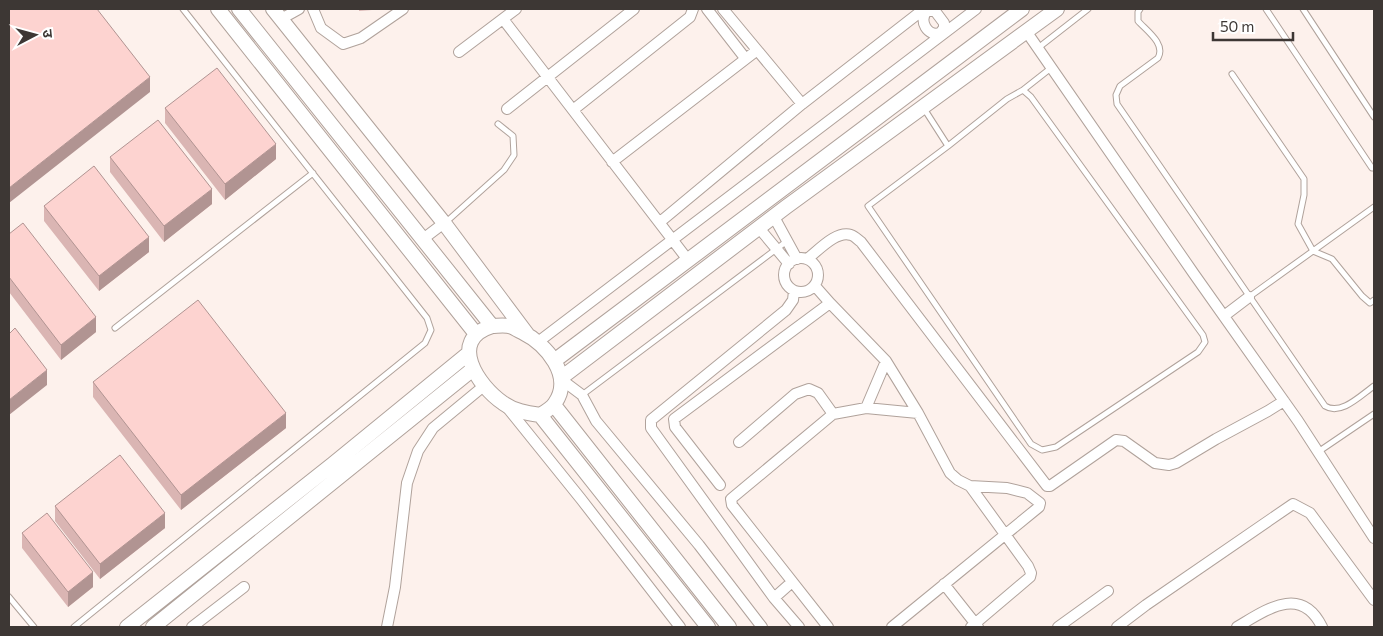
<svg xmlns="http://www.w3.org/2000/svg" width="1383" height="636" viewBox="0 0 1383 636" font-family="Commissioner,'Noto Sans Devanagari',sans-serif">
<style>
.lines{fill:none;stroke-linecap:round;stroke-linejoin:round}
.lane-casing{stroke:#b0a29b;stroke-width:7}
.street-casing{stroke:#b0a29b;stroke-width:12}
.secondary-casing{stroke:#b0a29b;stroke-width:16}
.lane{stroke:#fff;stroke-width:5}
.street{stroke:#fff;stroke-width:10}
.secondary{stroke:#fff;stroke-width:14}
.wall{fill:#dab5b3}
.shaded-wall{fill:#b19492}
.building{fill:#fdd3d0;stroke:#b19492}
</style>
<rect width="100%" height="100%" fill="#fdf1ec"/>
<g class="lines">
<defs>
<path id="lane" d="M1140,9L1138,12V21C1147,31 1166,44 1158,58L1120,86L1116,95L1117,104L1325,406C1341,416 1361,395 1374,386
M1266,9L1372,168H1374
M1303,9L1374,117
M1038,48L1088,9
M1232,74L1304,179V195L1298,224L1313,251L1332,259L1362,296L1370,303L1374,300
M1023,90L1031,97L1203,335L1205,342L1198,352L1056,447L1042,450L1031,444L868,206L948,146L1007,99Z
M1023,90L1051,68
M923,107L948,146
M445,223L504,170L514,155L513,136L498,124
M1249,297L1374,207
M115,328L313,173
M582,395L787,241
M1318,452L1374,414
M9,597L34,627
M74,627L425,343L431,330L427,318L183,9"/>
<path id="street" d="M313,9L321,28L343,44L361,38L403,9
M707,9L745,58
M723,9L802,104
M927,11C918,21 928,37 940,33
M927,11H935L944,23V28L940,33
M281,19L299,9
M503,19L688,260
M1026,31L1194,274L1298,421L1374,538
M459,52L516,9
M507,109L634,9
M573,110L690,17L693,9
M612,162L756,51
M774,217L797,259
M660,222L802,104L924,9
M759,228L789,264
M423,239L444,223
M784 275a17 17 0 1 1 34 0a17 17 0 1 1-34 0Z
M807,259C818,251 836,230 851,235C855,236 858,240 861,242L1047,486H1050L1116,440L1124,441L1155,463L1169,465L1176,463L1216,439L1268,411L1284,401
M794,291L793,300L786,310L651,420V428L774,598L799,627
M830,303L886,361L918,413L950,473L958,480L970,486L1007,488L1027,493L1040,503L1039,507L892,627
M1224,316L1249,297
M538,342L976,9
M562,380L582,395L596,421L699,545L762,627
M506,406L581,499L680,627
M866,408L918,413
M739,442L795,394L809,389L818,393L833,414L866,408L886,361
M720,485L675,427L674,419L830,303L815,286
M970,486L1028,566L1031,573L1030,577L971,627
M944,584L978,627
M774,598L792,582
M192,627L244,587
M387,627L395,587L407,483L418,451L433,428L485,385
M828,627L732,505L731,499L833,414
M1058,627L1108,591
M1117,627L1146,605L1293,504L1310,513L1374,600
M1237,627C1266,610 1301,584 1322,627"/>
<path id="secondary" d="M218,9L476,334
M239,9L492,326
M273,9L444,223L527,334
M492,326C497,326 503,325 508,326C512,326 517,330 522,332C546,344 574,376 555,403C552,408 545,412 540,415C527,413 514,411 503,403C478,386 447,340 492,326Z
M554,361L1022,9
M561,378L786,207L1057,9
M554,405L729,627
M540,415L708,627
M127,627L333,464L469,353
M153,627L473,369"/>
</defs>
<!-- lane casing -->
<use href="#lane" class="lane-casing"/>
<!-- street casing -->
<use href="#street" class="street-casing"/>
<!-- secondary casing -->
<use href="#secondary" class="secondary-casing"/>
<!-- lane -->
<use href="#lane" class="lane"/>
<!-- street -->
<use href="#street" class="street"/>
<!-- secondary -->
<use href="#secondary" class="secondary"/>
</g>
<!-- wall -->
<path class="wall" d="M359,9H372V10L359,11Z
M165,108L276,159L225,200L165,123Z
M110,157L212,204L164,242L110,172Z
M44,206L149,252L99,291L44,221Z
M9,234L96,332L61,360L9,292Z
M93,382L286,428L181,510L93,397Z
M55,506L165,528L100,579L55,521Z
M22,533L93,587L68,607L22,548Z"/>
<!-- shaded-wall -->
<path class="shaded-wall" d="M150,77V92L9,203V188Z
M276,144V159L225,200V184Z
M212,189V204L164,242V226Z
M149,237V252L99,291V276Z
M96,317V332L61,360V345Z
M47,370V385L9,415V400Z
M286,413V428L181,510V495Z
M165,513V528L100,579V564Z
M93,572V587L68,607V592Z"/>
<!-- building -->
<path class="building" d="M9,9H97L150,77L9,188Z
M217,68L276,144L225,184L165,108Z
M158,120L212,189L164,226L110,157Z
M94,166L149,237L99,276L44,206Z
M23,223L96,317L61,345L9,277V234Z
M198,300L286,413L181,495L93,382Z
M15,328L47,370L9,400V334Z
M120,455L165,513L100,564L55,506Z
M47,513L93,572L68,592L22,533Z"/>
<!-- border -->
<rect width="1383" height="636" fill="none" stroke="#3d3734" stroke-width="20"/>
<!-- north arrow -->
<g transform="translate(35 35) rotate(84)" stroke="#ffffff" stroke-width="4" paint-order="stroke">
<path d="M0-4L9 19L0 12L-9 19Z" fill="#3d3734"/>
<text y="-8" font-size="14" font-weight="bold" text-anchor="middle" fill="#3d3734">उ</text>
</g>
<!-- scale -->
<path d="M1213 32v8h80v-8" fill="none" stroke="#3d3734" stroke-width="2.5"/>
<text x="1220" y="32" font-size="15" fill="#3d3734" stroke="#ffffff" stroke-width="4" paint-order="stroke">50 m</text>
</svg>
